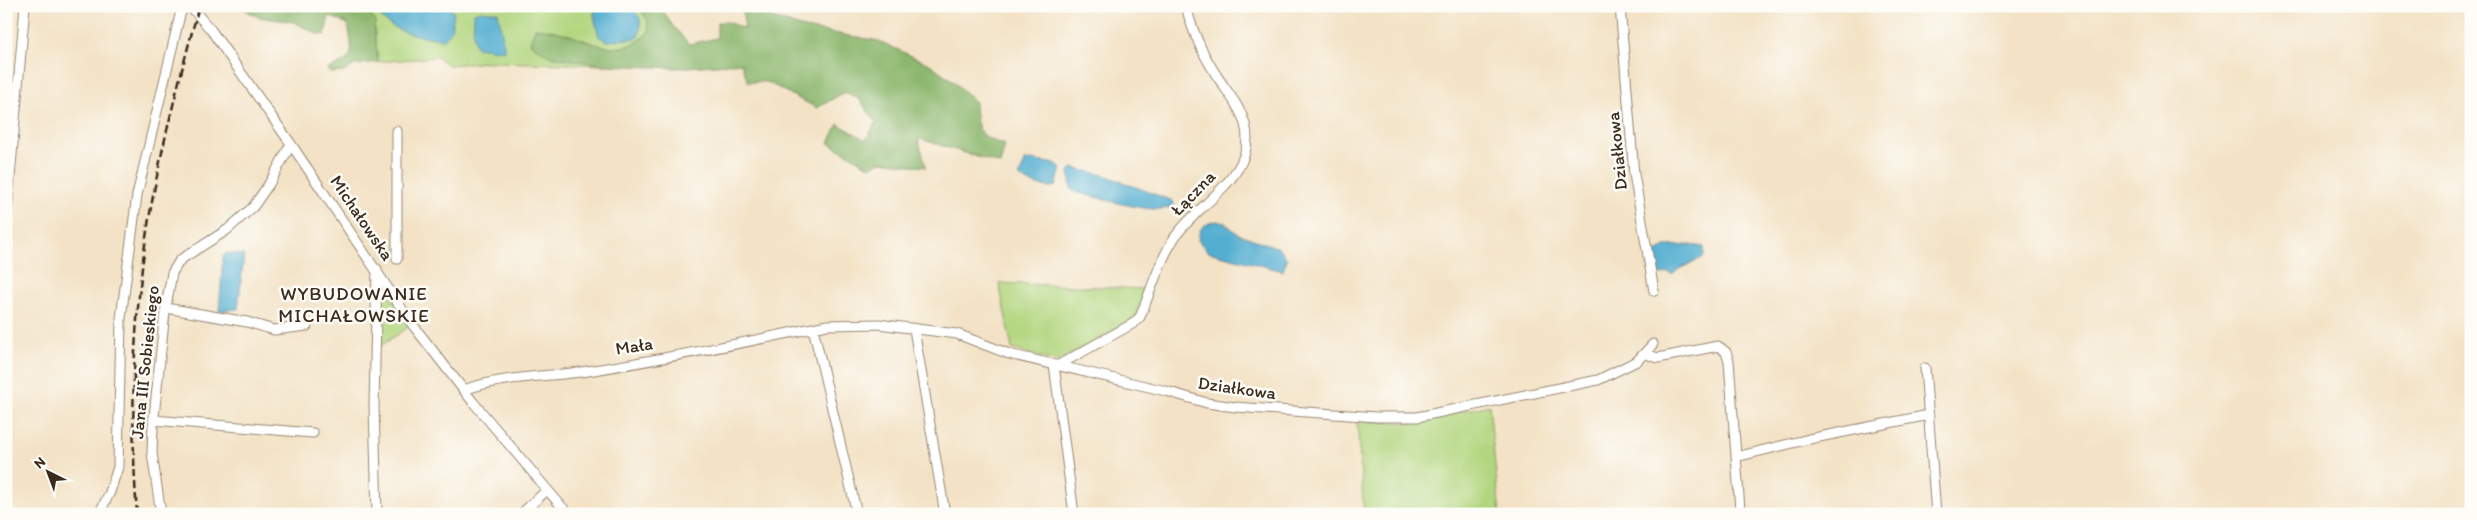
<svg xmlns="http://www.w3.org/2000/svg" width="2477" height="520" viewBox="0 0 2477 520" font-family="Itim,sans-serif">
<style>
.green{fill:#b2d67f;stroke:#76804e}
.forest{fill:#8db76e;stroke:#647046}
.water{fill:#52aed0;stroke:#466c77}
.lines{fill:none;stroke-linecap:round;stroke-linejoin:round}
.minor-casing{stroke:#978672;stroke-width:11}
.minor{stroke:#fff;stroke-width:9}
.rail{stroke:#3b2a1e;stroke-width:2.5;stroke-dasharray:8 4;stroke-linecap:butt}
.labels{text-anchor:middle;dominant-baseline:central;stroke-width:5;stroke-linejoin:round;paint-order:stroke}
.street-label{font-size:18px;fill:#3b2a1e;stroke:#fdfcf7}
.neighbourhood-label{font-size:19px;letter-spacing:1px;fill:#3b2a1e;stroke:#fdfcf7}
</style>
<rect width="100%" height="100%" fill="#fdfcf7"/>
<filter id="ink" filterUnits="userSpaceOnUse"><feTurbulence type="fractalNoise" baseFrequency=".02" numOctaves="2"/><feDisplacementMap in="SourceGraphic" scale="10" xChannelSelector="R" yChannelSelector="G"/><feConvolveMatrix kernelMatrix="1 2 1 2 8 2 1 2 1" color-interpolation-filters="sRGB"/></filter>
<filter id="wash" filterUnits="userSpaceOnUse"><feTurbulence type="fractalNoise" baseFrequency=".0096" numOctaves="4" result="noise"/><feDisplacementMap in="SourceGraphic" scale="20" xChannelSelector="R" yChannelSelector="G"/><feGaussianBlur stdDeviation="1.12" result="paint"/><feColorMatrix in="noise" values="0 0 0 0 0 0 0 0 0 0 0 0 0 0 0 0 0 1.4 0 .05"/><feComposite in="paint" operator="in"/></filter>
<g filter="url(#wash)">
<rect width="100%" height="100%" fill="#f3e2c5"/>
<!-- green -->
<path class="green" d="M359,6H375L376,11L454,13L449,6H543L554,10L561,6H596L594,15L599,37L633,9L627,6H637L648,20L649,31C626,60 591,44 562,33L549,56L605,65L491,62L448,65L437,57L378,62L374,27L370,14Z
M380,282L411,325L379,347Z
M999,283L1147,289L1133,320L1057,362L1012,349Z
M1489,405L1500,514H1364L1357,421L1413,423Z"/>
<!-- forest -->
<path class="forest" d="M239,6H359L376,21L374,27L378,62L354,65L344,72L330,73L328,69C358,58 352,53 348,24L329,16L325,35L317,34L294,22L258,17Z
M637,6H660L672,25L689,44L717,38V22H727L745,29L742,8L804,28L879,41L931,65L952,80L975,102C976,128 978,137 1005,145L1000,164L918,138L926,167L881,161L870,167L829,143L838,124L866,140L876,122L858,98L845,92L817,108L767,82H748L741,63L677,68L605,65L549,56L530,43L535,28C544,29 554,30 563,33C593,42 625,62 649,31L648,20Z"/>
<!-- water -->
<path class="water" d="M375,6H449L454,13L451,31L444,39C421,37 383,32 375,6Z
M596,6C620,6 649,3 638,38L608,41L599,37L594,15Z
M481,11L498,12L505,51L476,47L473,36L474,13Z
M1030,160L1057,164L1061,169L1056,186C1046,189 1026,183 1019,176L1025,161Z
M1072,168L1104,175L1173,201L1174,205C1159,218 1095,196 1075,192L1071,189L1069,171Z
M1217,221L1225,223L1238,234L1279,248L1287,259L1283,271L1208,252L1198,240C1199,226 1205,224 1217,221Z
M1691,245L1704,247V257L1679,269L1672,275L1668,273L1661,275L1657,272L1654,253L1667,246Z
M226,253L244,255L238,309L219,311L223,257Z"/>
</g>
<g filter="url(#ink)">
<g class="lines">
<defs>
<path id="minor" d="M190,6L211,30L291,144L412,324L473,402L568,514
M1620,6L1634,174L1654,291
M397,131V259
M6,223L25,6
M166,308L247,322L274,330L307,326
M813,328L857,514
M914,329L945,514
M1646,354L1658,358L1718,346L1726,352L1729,361L1740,510
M1054,365L1074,514
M1057,366L1134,323L1140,317C1151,291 1158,264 1173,240C1196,203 1259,176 1245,124C1241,109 1231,97 1223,85C1206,61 1193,35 1186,6
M1925,368L1936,514
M464,390C503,376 547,377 588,371C668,358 748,342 827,325L878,324L957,334L1009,354L1166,391L1207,403L1235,407L1377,417H1417L1598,380L1637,361L1653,344
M153,420L313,433
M1736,457L1809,439L1929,415
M99,514L110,492L118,467L121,318L137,195L180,15L184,6
M161,514L152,453L153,426L165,312L172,273L180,260L227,230L253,207L269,184L291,144
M377,514L374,406L377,269
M521,514L547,490"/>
</defs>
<!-- minor casing -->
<use href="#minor" class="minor-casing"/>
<!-- minor -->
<use href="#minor" class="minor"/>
<!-- rail -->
<path class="rail" d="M137,514C130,420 133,324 147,231C159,155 179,80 199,6"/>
</g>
</g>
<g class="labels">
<!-- street labels -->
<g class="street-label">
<text transform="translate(1617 151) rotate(-96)">Działkowa</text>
<text transform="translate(1193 193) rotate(-46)">Łączna</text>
<text transform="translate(362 218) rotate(56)">Michałowska</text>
<text transform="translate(634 346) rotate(-9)">Mała</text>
<text transform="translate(145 362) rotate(-84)">Jana III Sobieskiego</text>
<text transform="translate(1237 388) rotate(8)">Działkowa</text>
</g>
<!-- neighbourhood labels -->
<g class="neighbourhood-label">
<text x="354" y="293">WYBUDOWANIE<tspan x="354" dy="22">MICHAŁOWSKIE</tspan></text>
</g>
</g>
<!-- margin -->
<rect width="2477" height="520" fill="none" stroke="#fdfcf7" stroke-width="25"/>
<!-- north arrow -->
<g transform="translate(48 472) rotate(318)" stroke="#fdfcf7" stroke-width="4" paint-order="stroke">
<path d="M0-4L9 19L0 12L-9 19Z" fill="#3b2a1e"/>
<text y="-8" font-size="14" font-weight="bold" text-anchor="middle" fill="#3b2a1e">N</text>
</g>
</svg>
